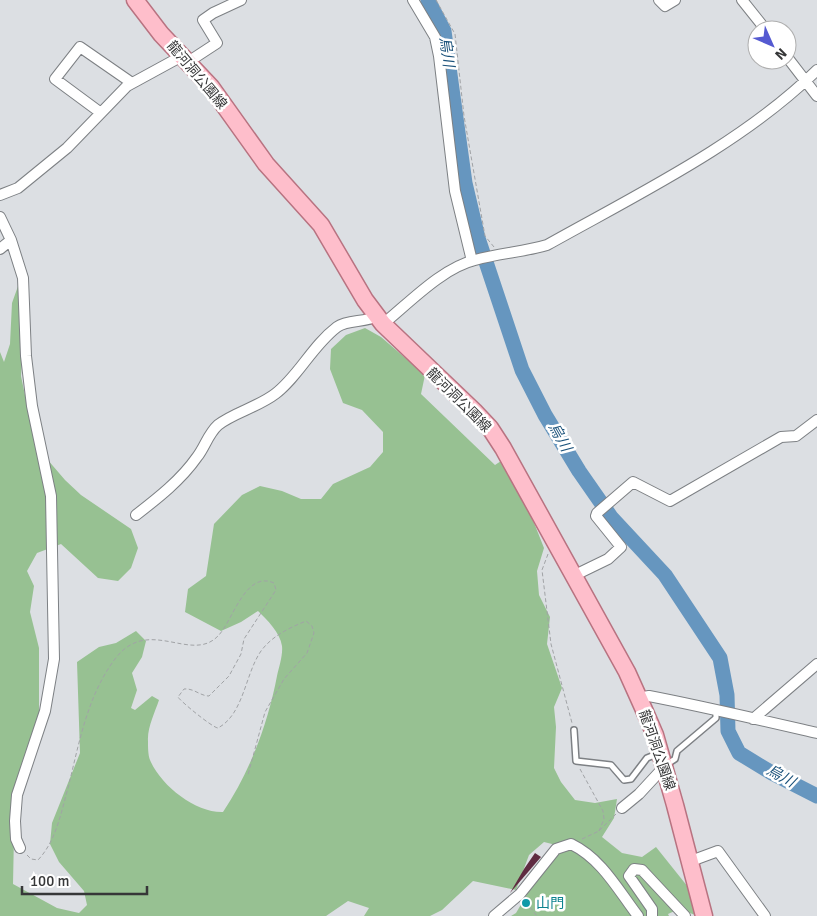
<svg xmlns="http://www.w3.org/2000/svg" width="817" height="916" viewBox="0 0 817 916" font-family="Signika,'Noto Sans JP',sans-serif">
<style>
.green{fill:#97c192}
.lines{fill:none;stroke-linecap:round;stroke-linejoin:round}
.river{stroke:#6696bf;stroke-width:15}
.building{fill:#5f2b41}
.lane-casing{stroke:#7d8084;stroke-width:8}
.street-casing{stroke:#7d8084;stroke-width:12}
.primary-casing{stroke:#b87381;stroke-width:19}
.path{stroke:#a1a3a6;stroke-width:1;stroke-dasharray:4 2.5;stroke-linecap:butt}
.lane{stroke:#fff;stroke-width:5}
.street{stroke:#fff;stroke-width:10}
.primary{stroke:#febecb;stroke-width:16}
.culture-dot{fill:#0f9aa8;stroke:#fff;stroke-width:2}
.labels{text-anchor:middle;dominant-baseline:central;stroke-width:5;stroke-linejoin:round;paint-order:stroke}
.street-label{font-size:14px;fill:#363738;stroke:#fff}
.culture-label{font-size:14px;fill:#0d838f;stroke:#fff;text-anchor:start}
.water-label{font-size:15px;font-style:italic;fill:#1b527b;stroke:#fff}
</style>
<rect width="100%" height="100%" fill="#dcdfe3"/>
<!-- green -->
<path class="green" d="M22,275L24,325L21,376L26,400L47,459L65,480L81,495L131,529L138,548L131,568L118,581L98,578L61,544L37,553L27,571L34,586L30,612L39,648V736L24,773L14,835L13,884L57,908L79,913L87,905L84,891L59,862L50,844L52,823L80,753L77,662L99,647L116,643L136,631L146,641L142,657L132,673L137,690L131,708L135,710L152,696L159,700C155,712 147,728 148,741C148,747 148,755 150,760C161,786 196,813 223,812C250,772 268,723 277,676C279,667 283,655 282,646C280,632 267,620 258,611L241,622L221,631L185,612L188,589L206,576L214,524L242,495L260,486L282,491L301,499H321L333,484L370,467L383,452V432L362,410L343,403L330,369L331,349L346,335L365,328L381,337L425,375L421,394L495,465L504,459L517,480L544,548L537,571L539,595L550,617L547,644L562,688L554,707L556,727L554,768L561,782L575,800L595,803L617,799L614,818L602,837L622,853L642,857L656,847L696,897L698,916L679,909L668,914L669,916H511L516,913L556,845L544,842L529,855L516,890L473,881L442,910L430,916H364L369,908L348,901L326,916H0V352L4,362L10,344L12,303Z"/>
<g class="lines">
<!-- river -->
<path class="river" d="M428,0L444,31L465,183L478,238L522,370L545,415L579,471L611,517L665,575L720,658L727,695L728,731L739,753L772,773L817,796"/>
</g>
<!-- building -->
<path class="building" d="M535,853L541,857L510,893L524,869Z"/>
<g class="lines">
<defs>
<path id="lane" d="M574,730L576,761L611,765L624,780L631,779L647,758L657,754
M667,764L675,759L677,751L716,718V710"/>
<path id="street" d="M413,0L435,37L439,56L455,191L472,261
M659,0L665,6L675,0
M742,0L766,30
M787,57L817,96
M188,62L217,43L203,20L213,13L241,0
M101,113L55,79L80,47L132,83
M0,195L18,188L67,148L127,86L182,56
M0,217L11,240L23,278L26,356L32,406L51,496L54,659L45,711L17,795L15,821L16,839L20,848
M0,249L11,240
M383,324C409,303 442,268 475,260C499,253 524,252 547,245C638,194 743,143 817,70
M136,515C158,498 181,480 197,457C205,447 208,434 218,425C233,413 258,407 275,394C298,377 312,346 337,327C348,319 365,323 377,316
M573,576L608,559L621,547L596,516L597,513L633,482L670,501L781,437L796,436L817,420
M639,698L649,696C706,707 761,720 817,733
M753,719L817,664
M622,808L639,794L664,767
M691,861L718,851L765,916
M494,916L520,894L556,849L571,844C602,859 618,890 638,916
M652,916V909L629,876L634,869L642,870L685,916"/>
<path id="primary" d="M135,0L161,34L211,87L266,164L321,225L365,300L383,324L474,411L490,428L503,448L627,672L645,712L655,735L675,805L704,916"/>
</defs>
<!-- lane casing -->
<use href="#lane" class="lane-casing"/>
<!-- street casing -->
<use href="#street" class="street-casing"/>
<!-- primary casing -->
<use href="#primary" class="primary-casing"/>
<!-- path -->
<path class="path" d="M436,0L455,34L464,116L485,236L494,247
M548,554L542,570L551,644L572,723
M580,769L603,811L604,819L599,831
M582,839L599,831L616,814
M27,855L31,859L38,860C56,841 61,813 68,788C79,744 87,696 115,659C148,615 191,664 218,636C233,621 245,570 274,583L276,590L244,639L241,654L229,676L209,696C200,696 194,688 184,689L178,697C180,701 213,728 218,728C244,714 245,674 261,651C272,636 289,628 306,621L312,626L314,633L307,653L284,679L265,712L248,775
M526,902L537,916"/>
<!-- lane -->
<use href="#lane" class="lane"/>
<!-- street -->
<use href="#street" class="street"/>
<!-- primary -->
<use href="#primary" class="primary"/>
</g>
<!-- markers -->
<circle class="culture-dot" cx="526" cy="903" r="5"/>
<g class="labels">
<!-- street labels -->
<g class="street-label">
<text transform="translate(197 75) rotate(50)">龍河洞公園線</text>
<text transform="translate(459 400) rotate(45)">龍河洞公園線</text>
<text transform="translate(657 750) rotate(71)">龍河洞公園線</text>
</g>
<!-- culture labels -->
<g class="culture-label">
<text x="536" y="903">山門</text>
</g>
<!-- water labels -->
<g class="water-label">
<text transform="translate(447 52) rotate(82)">烏川</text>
<text transform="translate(560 437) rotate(61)">烏川</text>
<text transform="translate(781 776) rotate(29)">烏川</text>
</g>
</g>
<!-- north arrow -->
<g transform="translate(772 45) rotate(135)"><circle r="24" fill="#ffffff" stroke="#afafaf"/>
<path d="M0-4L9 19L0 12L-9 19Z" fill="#555ad1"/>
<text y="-8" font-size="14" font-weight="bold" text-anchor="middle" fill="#363738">N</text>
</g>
<!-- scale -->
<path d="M22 886v8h125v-8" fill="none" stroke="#363738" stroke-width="2.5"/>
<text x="30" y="886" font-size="15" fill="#363738" stroke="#ffffff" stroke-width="4" paint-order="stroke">100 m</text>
</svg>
